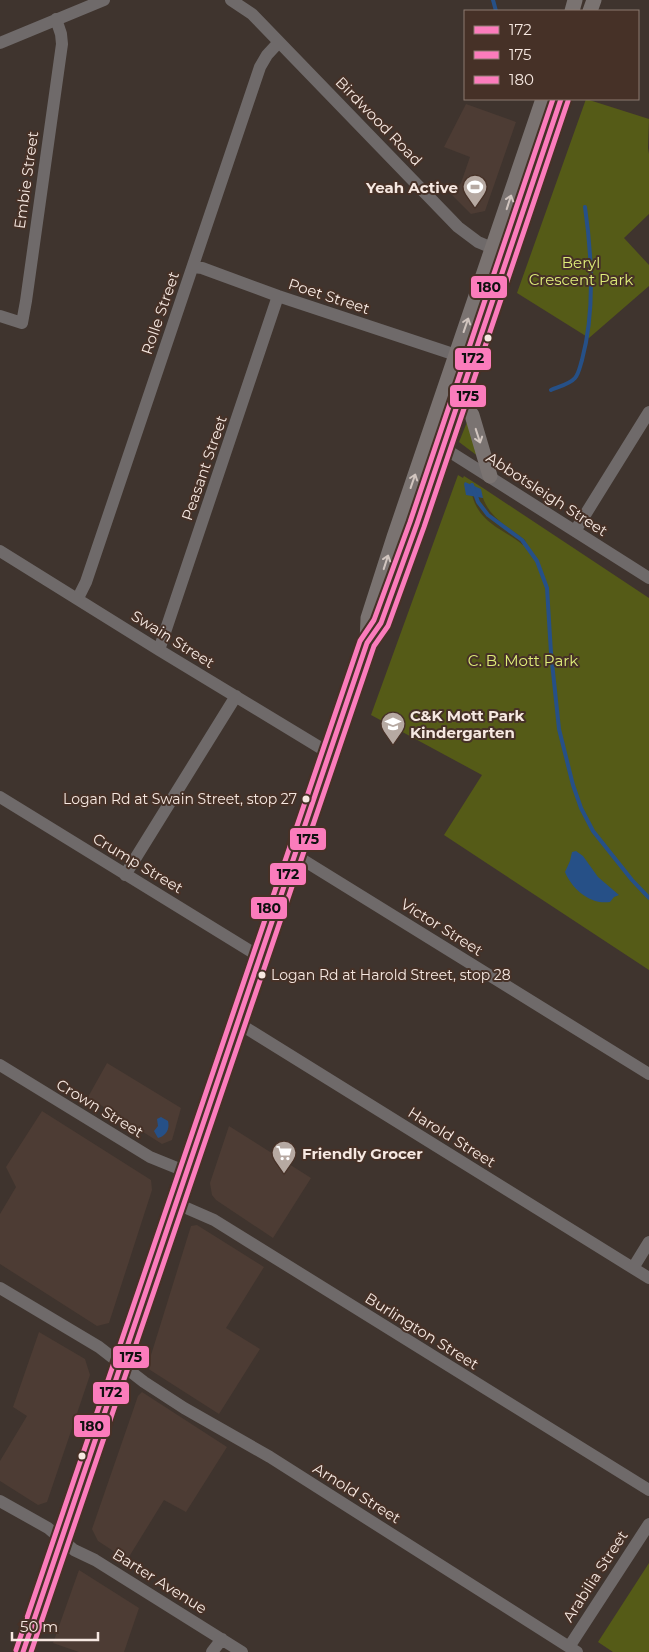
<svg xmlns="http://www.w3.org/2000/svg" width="649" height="1652" viewBox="0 0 649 1652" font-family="Montserrat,sans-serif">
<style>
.commercial{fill:#4d3c34}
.green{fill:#555b17}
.sand{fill:#453d20}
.water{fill:#265087}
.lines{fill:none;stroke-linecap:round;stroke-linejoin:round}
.stream{stroke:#265087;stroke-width:4}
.minor{stroke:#6f6a6a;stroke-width:12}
.major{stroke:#7a7371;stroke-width:15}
.bus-1-casing{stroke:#463127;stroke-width:9}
.bus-2-casing{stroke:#463127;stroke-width:9}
.bus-3-casing{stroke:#463127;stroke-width:9}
.bus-1{stroke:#fb7cbc;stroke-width:5}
.bus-2{stroke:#fb7cbc;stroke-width:5}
.bus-3{stroke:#fb7cbc;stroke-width:5}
.oneway{stroke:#d1c5bf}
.bus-dot{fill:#f6e8e1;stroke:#463127;stroke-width:2}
.labels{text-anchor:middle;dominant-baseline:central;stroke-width:4;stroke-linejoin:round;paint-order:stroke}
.bus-label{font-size:14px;fill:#f6e8e1;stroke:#463127;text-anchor:end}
.street-label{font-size:15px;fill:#f6e8e1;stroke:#463127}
.poi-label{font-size:15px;font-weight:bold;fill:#f6e8e1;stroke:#463127;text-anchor:start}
.park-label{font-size:15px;fill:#dfee79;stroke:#463127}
.line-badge{stroke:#463127;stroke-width:2}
.pale-badge-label{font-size:14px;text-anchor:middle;font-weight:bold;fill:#111}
</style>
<rect width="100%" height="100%" fill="#3f342e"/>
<!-- commercial -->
<path class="commercial" d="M466,104L516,122L485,211L471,214L451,194L461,183L470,157L444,147Z
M107,1063L181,1108L172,1140L162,1144L88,1097Z
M42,1111L151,1180L152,1190L109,1323L97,1326L0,1264V1214L16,1187L6,1167Z
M229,1126L311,1178L273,1238L216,1200L212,1195L210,1183Z
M197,1225L264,1267L226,1328L260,1349L219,1414L147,1368L191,1226Z
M39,1332L85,1359L90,1375L47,1502L38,1505L0,1481V1461L27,1416L13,1407Z
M142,1392L227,1447L186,1512L164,1500L127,1560L98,1541L92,1529L138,1396Z
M79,1570L139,1608L124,1652H79L53,1643Z"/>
<!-- green -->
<path class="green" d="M586,99L649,119L648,148L649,154V214L624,238L649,265V286L589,338L517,293Z
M490,271L496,273L443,426L442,414Z
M467,422L479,457L459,442Z
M458,475L463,478L464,476L483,488L649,598V970L444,835L482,775L371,715Z
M649,1563V1652H613L598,1642Z"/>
<!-- sand -->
<path class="sand" d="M472,495L483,498C490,518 509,528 525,540L526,545H523C502,528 480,524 472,495Z"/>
<!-- water -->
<path class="water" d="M465,482L481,489L483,498L466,495L464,484Z
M576,851L583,856L598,877L619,895L614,897L610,902C590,905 572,889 565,872L570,861L572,852Z
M161,1117L168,1121C170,1129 166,1136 158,1138L154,1131L158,1126L157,1119Z"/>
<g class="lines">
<!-- stream -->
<path class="stream" d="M493,0L496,11
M551,390C558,387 570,384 575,378C579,373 580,366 582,360C595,312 592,256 585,207
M472,485L478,502L488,515L522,540L537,561L547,588L551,653L559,729L573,785L581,808L593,831L632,880L649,898"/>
<!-- minor -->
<path class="minor" d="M231,0L252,14L458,227L478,242L509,255
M0,43L104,0
M193,267L202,268L278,296L456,355
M0,316L22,323L26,301L62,44L61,34L56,19
M428,438L649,578
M575,531L649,412
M0,551L159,650L329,753
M78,598L86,582L260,67L267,55L279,42
M159,650L278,296
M0,797L260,957
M295,855L649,1074
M125,875L236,696
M238,1023L649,1278
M0,1065L150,1157L187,1172
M175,1203L214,1220L649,1490
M633,1268L649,1242
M0,1288L99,1347L144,1382L184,1408L270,1457L577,1652
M0,1501L48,1528L74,1550L95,1560L242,1652
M569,1647L649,1524
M212,1652L222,1639"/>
<!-- major -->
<path class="major" d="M572,11L575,0
M590,11L594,0
M460,399L472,415L490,476
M367,643L381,623L417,524L561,99
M23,1652L147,1287L225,1062L367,643L368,618L394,537L543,99"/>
<defs>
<path id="bus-1" d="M23,1652L367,643L381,623L417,524L561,99"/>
<path id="bus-2" d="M31,1652L374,646L388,626L424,527L568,101"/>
<path id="bus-3" d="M16,1650L360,641L374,620L410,522L553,99"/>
</defs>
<!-- bus-1 casing -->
<use href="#bus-1" class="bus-1-casing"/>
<!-- bus-2 casing -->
<use href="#bus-2" class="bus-2-casing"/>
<!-- bus-3 casing -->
<use href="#bus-3" class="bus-3-casing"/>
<!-- bus-1 -->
<use href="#bus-1" class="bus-1"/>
<!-- bus-2 -->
<use href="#bus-2" class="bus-2"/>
<!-- bus-3 -->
<use href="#bus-3" class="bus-3"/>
</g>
<!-- one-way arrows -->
<defs><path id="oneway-shaft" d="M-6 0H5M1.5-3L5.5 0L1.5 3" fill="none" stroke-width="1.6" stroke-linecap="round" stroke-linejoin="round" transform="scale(1.25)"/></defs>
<g class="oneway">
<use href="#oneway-shaft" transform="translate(509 202) rotate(-72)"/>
<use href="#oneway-shaft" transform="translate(466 325) rotate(-71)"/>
<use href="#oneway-shaft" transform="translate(478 436) rotate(72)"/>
<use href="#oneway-shaft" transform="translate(413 481) rotate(-71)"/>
<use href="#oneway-shaft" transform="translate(386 562) rotate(-72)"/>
</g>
<!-- icons -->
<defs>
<symbol id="stadium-pin" viewBox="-11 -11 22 30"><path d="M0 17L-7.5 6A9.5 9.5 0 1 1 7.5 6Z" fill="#b6a9a2" stroke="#463127"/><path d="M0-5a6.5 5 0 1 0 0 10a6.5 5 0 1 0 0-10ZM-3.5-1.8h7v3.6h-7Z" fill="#fff"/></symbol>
<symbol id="school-pin" viewBox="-11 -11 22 30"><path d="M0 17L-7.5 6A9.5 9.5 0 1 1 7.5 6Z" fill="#b6a9a2" stroke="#463127"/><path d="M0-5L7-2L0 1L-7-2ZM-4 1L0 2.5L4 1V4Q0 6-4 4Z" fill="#fff"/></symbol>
<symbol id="supermarket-pin" viewBox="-11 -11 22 30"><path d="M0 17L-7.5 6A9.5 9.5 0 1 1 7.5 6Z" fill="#b6a9a2" stroke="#463127"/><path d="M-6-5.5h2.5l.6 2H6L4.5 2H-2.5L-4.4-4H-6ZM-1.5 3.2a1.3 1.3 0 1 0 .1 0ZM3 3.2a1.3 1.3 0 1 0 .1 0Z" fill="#fff"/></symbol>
</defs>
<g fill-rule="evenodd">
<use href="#stadium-pin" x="461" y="173" width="28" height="38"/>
<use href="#school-pin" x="379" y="710" width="28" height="38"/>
<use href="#supermarket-pin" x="270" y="1139" width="28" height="38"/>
</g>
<!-- markers -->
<g class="bus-dot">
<circle cx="488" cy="338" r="4.5"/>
<circle cx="306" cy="799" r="4.5"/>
<circle cx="262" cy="975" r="4.5"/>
<circle cx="82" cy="1456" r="4.5"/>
</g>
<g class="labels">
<!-- bus labels -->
<g class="bus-label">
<text x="297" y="799">Logan Rd at Swain Street, stop 27</text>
<text x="271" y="975" text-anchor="start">Logan Rd at Harold Street, stop 28</text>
</g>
<!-- street labels -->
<g class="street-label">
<text transform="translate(379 121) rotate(46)">Birdwood Road</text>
<text transform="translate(26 180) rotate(-82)">Embie Street</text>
<text transform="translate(329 296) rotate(18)">Poet Street</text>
<text transform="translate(160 313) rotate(-71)">Rolle Street</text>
<text transform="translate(204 468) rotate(-71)">Peasant Street</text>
<text transform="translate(547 494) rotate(33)">Abbotsleigh Street</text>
<text transform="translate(173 639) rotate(32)">Swain Street</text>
<text transform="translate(138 863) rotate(31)">Crump Street</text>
<text transform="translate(442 927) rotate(32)">Victor Street</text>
<text transform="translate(100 1108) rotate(31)">Crown Street</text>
<text transform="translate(452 1137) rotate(32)">Harold Street</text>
<text transform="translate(422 1331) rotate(32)">Burlington Street</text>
<text transform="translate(357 1493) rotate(32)">Arnold Street</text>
<text transform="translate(595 1576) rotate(-57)">Arabilia Street</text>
<text transform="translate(160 1581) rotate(32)">Barter Avenue</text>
</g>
<!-- poi labels -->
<g class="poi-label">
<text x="458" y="187" text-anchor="end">Yeah Active</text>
<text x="410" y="715">C&amp;K Mott Park<tspan x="410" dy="17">Kindergarten</tspan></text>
<text x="302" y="1153">Friendly Grocer</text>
</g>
<!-- park labels -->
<g class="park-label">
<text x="581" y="262">Beryl<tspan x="581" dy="17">Crescent Park</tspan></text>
<text x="523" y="660">C. B. Mott Park</text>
</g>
</g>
<g class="line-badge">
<rect x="470" y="275" width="38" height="24" rx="5" fill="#fb7cbc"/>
<rect x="454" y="347" width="38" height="24" rx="5" fill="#fb7cbc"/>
<rect x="449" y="384" width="38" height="24" rx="5" fill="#fb7cbc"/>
<rect x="289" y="827" width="38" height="24" rx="5" fill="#fb7cbc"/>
<rect x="269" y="862" width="38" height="24" rx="5" fill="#fb7cbc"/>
<rect x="250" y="896" width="38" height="24" rx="5" fill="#fb7cbc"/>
<rect x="112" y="1345" width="38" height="24" rx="5" fill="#fb7cbc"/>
<rect x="92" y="1381" width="38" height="24" rx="5" fill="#fb7cbc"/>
<rect x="73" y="1414" width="38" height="24" rx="5" fill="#fb7cbc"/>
</g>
<g class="pale-badge-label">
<text x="489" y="292">180</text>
<text x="473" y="363">172</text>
<text x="468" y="401">175</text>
<text x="308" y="844">175</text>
<text x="288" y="879">172</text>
<text x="269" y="913">180</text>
<text x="131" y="1362">175</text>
<text x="111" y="1397">172</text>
<text x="92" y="1431">180</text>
</g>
<!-- legend -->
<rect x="464" y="10" width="175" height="90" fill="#463127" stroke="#8c7a71"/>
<rect x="474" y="26" width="25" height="8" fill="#fb7cbc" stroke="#8c7a71"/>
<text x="509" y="35" font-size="15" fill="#f6e8e1">172</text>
<rect x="474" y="51" width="25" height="8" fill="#fb7cbc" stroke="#8c7a71"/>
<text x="509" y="60" font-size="15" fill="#f6e8e1">175</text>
<rect x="474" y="76" width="25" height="8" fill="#fb7cbc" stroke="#8c7a71"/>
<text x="509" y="85" font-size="15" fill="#f6e8e1">180</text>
<!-- scale -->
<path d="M12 1632v8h86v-8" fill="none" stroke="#f6e8e1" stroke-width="2.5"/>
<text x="20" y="1632" font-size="15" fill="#f6e8e1" stroke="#463127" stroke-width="4" paint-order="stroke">50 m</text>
</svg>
